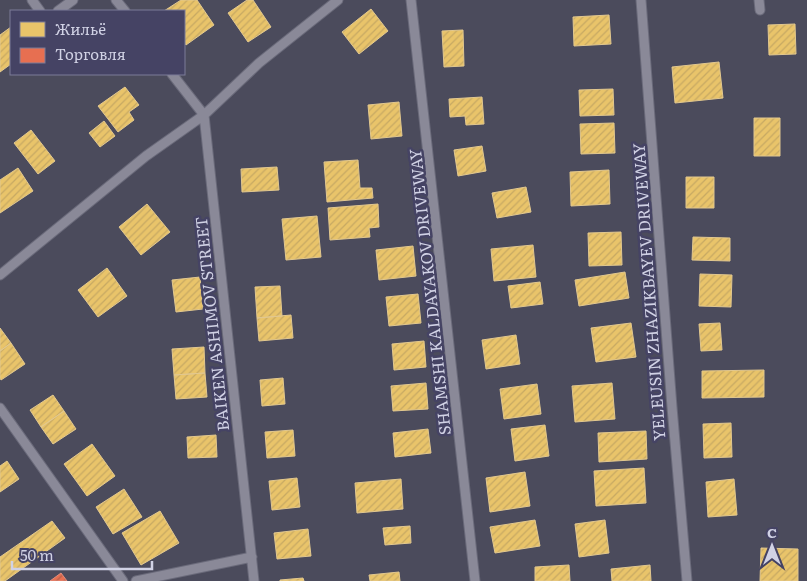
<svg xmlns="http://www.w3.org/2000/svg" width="807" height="581" viewBox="0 0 807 581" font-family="Literata,serif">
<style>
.homes{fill:url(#homes-hatch);stroke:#e2c88f}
.shops{fill:url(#shops-hatch);stroke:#e08d7d}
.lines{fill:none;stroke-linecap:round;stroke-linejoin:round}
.minor-casing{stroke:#6a6a7a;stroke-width:11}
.minor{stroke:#8a8998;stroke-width:9}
.labels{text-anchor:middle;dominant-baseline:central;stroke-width:5;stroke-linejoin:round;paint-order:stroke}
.street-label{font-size:16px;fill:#d1d2e5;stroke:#454364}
</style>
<defs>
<pattern id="homes-hatch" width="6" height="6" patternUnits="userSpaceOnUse" patternTransform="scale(1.25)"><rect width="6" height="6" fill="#e9c46a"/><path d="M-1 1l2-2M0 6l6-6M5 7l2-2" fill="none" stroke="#c7a963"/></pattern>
<pattern id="shops-hatch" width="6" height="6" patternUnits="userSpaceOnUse" patternTransform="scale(1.25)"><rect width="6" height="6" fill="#e76f51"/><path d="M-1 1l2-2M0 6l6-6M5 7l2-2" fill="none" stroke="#b5614d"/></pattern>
</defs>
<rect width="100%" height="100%" fill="#4b4b5c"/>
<!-- homes -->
<path class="homes" d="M181,0H197L214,25L186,45L184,42V11H164Z
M247,0H253L271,27L248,42L228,13Z
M371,9L388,31L359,54L342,32Z
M609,15L611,44L574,46L573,17Z
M795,24L796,54L769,55L768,25Z
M11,27V64L0,72V35Z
M463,30L464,66L444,67L442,31Z
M719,62L723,98L675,103L672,67Z
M125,87L139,105L129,112L134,120L118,132L98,106Z
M613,89L614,115L580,116L579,90Z
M482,97L484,124L466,125L465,116L450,117L449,99Z
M399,102L402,136L371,139L368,105Z
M754,118H780V156H754Z
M104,121L115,136L100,147L89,133Z
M614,123L615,153L581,154L580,124Z
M31,130L55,161L38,174L14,143Z
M482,146L486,171L458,176L454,150Z
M358,160L360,188H372L373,198L327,202L324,162Z
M277,167L279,190L242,192L241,169Z
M18,168L33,191L0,213V180Z
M609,170L610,204L571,206L570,172Z
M686,177H714V208H686Z
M526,187L531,212L497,218L492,193Z
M147,204L170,232L141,255L119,227Z
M378,204L379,227L369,228L370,237L330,240L328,208Z
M317,216L321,257L286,260L282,219Z
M621,232L622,265L589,266L588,233Z
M693,237L730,238V261L692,260Z
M533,245L536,277L494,281L491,249Z
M413,246L416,276L379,280L376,250Z
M107,268L127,296L98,317L78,290Z
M625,272L629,298L579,306L575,280Z
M700,274L732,275L731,307L699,306Z
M200,277L203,309L176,312L172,280Z
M540,282L543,304L511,308L508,286Z
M280,286L282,316L257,318L255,287Z
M418,294L421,323L389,326L386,297Z
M291,315L293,338L259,341L257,318Z
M631,323L636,357L596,362L591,328Z
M720,323L722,350L701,351L699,324Z
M0,328L11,343L0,351Z
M516,335L520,364L486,369L482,340Z
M424,341L426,367L394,370L392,344Z
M11,343L25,364L1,380L0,378V351Z
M204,347L205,373L174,375L172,349Z
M764,370V397L702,398V371Z
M205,373L207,397L176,399L174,375Z
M283,378L285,404L262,406L260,380Z
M426,383L428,409L393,411L391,386Z
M612,383L615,419L575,422L572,386Z
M537,384L541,414L504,419L500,389Z
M53,395L64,411L41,427L30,410Z
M64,411L76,429L53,444L41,427Z
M731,423L732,457L704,458L703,424Z
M545,425L549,456L515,461L511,429Z
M428,429L431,453L395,457L393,433Z
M293,430L295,456L267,458L265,432Z
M646,431L647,459L599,462L598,433Z
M216,435L217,457L188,458L187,437Z
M92,444L115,476L87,496L64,464Z
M7,461L19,479L0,492V466Z
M644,468L646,503L596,506L594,471Z
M525,472L530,506L490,512L486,478Z
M297,478L300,507L272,510L269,481Z
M401,479L403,509L357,513L355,483Z
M734,479L737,515L708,517L706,482Z
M124,489L142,517L113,534L96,507Z
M160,511L179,543L141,565L122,533Z
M535,520L540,546L495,553L490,527Z
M605,520L609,553L579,557L575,524Z
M52,521L65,538L5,581H0V557Z
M410,526L411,543L385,545L383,528Z
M308,529L311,556L277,559L274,533Z
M761,548L798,549V581H760Z
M569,565L570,581H535V567Z
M650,565L651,581H612L611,569Z
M399,572L400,581H370L369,575Z
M303,578L304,581H280V580Z"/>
<!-- shops -->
<path class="shops" d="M61,573L67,581H50Z"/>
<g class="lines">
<defs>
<path id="minor" d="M32,0L40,11
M116,0L125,11
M411,0L475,581
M641,0L672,407L687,581
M759,0L760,10
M58,11L73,0
M172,74L204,115L254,581
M0,275L146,156L204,115L259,63L338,0
M0,408L123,581
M136,581L252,557"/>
</defs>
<!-- minor casing -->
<use href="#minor" class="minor-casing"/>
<!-- minor -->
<use href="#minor" class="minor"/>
</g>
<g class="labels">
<!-- street labels -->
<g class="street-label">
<text transform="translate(429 292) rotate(-96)">SHAMSHI KALDAYAKOV DRIVEWAY</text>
<text transform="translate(648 292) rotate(-94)">YELEUSIN ZHAZIKBAYEV DRIVEWAY</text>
<text transform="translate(211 324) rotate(-96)">BAIKEN ASHIMOV STREET</text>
</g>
</g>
<!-- legend -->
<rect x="10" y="10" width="175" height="65" fill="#454364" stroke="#7d7c98"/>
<rect x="20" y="22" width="25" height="15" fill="#e9c46a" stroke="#7d7c98"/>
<text x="55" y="35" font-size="15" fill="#d1d2e5">Жильё</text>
<rect x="20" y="48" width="25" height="15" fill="#e76f51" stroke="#7d7c98"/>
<text x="55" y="60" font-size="15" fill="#d1d2e5">Торговля</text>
<!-- north arrow -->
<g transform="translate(772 546)" stroke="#454364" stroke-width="4" paint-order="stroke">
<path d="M0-4L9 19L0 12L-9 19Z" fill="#d1d2e5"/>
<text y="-8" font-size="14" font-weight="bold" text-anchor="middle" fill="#d1d2e5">С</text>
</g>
<!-- scale -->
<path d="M12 561v8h140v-8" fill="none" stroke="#d1d2e5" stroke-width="2.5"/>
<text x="20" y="561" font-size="15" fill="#d1d2e5" stroke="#454364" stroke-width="4" paint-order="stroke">50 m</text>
</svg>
